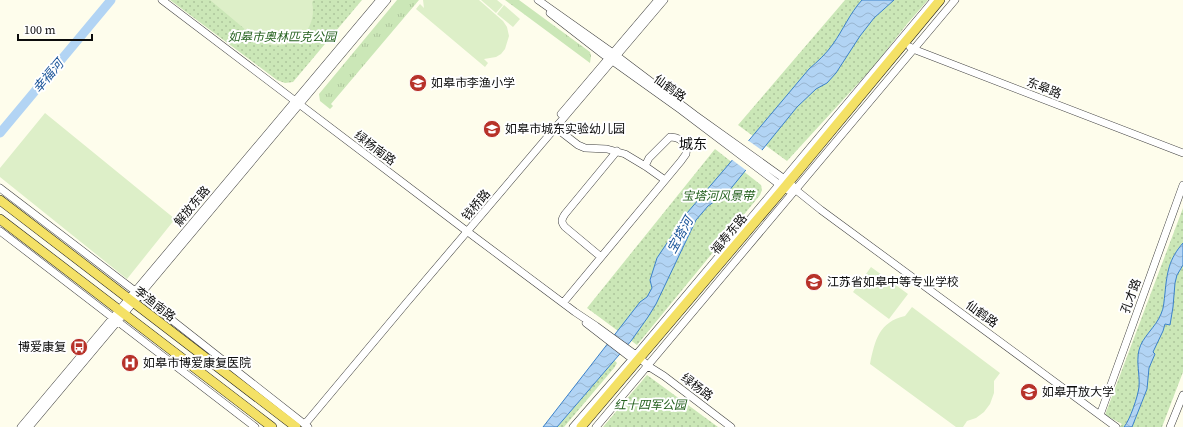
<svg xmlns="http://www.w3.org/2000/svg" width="1183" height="427" viewBox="0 0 1183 427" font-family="'Source Serif 4','Noto Sans SC',serif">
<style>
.grass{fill:url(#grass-tufts)}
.park{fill:url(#park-dots)}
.pitch{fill:#ddefc8}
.water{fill:url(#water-waves);stroke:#3b81c9}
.pier{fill:#fefdec}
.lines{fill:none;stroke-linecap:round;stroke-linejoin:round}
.river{stroke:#b2d4f4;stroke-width:9}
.minor-casing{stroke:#3f3f3f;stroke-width:8}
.major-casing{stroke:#1d1d1d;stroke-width:10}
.minor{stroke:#fff;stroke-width:7}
.major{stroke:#f4e166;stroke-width:9}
.labels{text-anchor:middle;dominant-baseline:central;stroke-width:4;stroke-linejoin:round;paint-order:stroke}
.park-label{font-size:12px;font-style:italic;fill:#25611f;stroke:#fff}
.poi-label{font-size:12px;fill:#0c0c0c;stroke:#fff;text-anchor:start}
.street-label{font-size:12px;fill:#0c0c0c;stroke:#fff}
.water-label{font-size:13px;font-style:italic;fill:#1a5499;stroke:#fff}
.quarter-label{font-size:14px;fill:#0c0c0c;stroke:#fff}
</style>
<defs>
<pattern id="grass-tufts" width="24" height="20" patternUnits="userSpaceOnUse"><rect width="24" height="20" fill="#cbe7b7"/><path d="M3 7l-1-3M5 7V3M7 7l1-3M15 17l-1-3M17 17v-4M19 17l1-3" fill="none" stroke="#adc59c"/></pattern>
<pattern id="park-dots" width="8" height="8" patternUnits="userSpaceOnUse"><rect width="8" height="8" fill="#cbe7b7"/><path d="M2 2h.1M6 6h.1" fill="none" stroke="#adc59c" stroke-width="1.8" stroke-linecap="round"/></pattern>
<pattern id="water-waves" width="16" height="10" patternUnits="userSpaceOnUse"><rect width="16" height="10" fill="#b2d4f4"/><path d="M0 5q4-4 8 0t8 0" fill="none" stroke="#98b5d0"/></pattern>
</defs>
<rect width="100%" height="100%" fill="#fefdec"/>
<!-- grass -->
<path class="grass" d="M397,0H419L331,104L333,106L330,109L320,101L319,94Z
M505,0H519L590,52L591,56L590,63Z"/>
<!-- park -->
<path class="park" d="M170,0H362L293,82L285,83L277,80Z
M845,0H928L907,24L875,65L787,161L738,125Z
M715,149L761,185L762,190L760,195L637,345L587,308Z
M1183,208V372L1162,427H1119L1122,424L1105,415Z
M614,360L617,363L614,368L564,427H557Z
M647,375L718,427H603Z"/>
<!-- pitch -->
<path class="pitch" d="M210,0H314L312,2C319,34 287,55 259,41Z
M423,0H479L503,21L507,27L509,36L505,49L501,54L496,57L484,59L488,63L485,67L416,9L420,4L424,8Z
M481,0H497L503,5L496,13Z
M504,5L520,19L513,27L497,14Z
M45,113L175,219L127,279L0,177V168Z
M871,267L908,294L889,319L853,292Z
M912,307L1000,373L994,381V393L990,404L984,412L976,418L967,421L963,427H956L870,364C875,340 879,322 905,316Z"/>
<!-- water -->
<path class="water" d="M862,0H894L874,18L860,36L836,73L827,83L816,89L797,107L728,192L708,206L696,220L656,304L648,317L631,341L557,427H543L640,302L647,297L652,288L650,280L657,258L687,213L729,164L809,69C818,61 826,54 833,44C843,30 850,13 862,0Z
M1183,243V265L1177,275L1175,283L1173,307L1170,325L1165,324L1163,331L1153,352L1155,354L1149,368L1147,389L1132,427H1124C1130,420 1138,396 1139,387C1140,374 1136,363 1139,350C1142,337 1156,327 1161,314C1164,308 1164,300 1165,293C1167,272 1169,259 1183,243Z"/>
<!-- pier -->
<path class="pier" d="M746,139L763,151L747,171L731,159Z"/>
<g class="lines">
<!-- river -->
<path class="river" d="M0,133L111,0"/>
<defs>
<path id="minor" d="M162,0L464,229L575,312L596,326L640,358L648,366L664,376L731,427
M538,0L613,53L695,115L783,178L792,185L796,190L821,210L1116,427
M550,13L604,55L681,110L784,188L788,190H796
M910,47L913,49L1183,153
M561,114L658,0
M556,128L578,145L585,148L607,149L625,154L645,166L665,180
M0,188L135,291L308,427
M0,231L255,427
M601,257L565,227C561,222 561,220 565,214L617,151
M563,303L681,161L686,154L687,146C682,140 678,137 670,137L649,158L645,166
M586,323L635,361
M1100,415L1183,185
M305,424L408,301L664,0
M21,427L380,0
M29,427L387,0
M573,427L636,355L934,0
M596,427L955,0
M1170,427L1183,395"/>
<path id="major" d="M0,200L296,427
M0,219L272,427
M581,427L784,188L940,0"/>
</defs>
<!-- minor casing -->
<use href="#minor" class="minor-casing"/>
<!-- major casing -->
<use href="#major" class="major-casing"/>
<!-- minor -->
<use href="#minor" class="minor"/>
<!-- major -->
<use href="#major" class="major"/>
</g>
<!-- icons -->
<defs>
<symbol id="school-disc" viewBox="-11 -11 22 22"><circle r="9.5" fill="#b73229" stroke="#fff"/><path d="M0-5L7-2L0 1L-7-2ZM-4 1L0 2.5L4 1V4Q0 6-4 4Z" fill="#fff"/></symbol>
<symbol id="bus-disc" viewBox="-11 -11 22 22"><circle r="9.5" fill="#b73229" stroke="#fff"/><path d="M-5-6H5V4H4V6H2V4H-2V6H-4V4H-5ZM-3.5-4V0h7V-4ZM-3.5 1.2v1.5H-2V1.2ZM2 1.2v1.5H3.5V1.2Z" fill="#fff"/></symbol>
<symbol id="hospital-disc" viewBox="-11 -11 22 22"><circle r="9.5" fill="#b73229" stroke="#fff"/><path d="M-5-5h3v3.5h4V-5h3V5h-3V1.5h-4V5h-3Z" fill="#fff"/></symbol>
</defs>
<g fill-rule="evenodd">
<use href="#school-disc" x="408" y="73" width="20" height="20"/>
<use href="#school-disc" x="482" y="119" width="20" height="20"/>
<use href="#school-disc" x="804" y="272" width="20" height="20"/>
<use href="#bus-disc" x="69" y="337" width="20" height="20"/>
<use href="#hospital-disc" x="120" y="353" width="20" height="20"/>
<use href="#school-disc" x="1019" y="382" width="20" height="20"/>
</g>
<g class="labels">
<!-- park labels -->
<g class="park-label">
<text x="282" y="37">如皋市奥林匹克公园</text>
<text x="718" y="196">宝塔河风景带</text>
<text x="650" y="405">红十四军公园</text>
</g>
<!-- poi labels -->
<g class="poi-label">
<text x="431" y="83">如皋市李渔小学</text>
<text x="505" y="129">如皋市城东实验幼儿园</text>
<text x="827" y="282">江苏省如皋中等专业学校</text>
<text x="66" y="347" text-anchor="end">博爱康复</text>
<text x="143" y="363">如皋市博爱康复医院</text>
<text x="1042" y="392">如皋开放大学</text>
</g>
<!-- street labels -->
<g class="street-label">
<text transform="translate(670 88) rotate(36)">仙鹤路</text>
<text transform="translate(1044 88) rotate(21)">东皋路</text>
<text transform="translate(375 148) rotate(37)">绿杨南路</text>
<text transform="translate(476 205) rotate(-50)">钱桥路</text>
<text transform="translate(192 206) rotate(-50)">解放东路</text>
<text transform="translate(729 234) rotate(-50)">福寿东路</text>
<text transform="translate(1131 296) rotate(-70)">孔才路</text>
<text transform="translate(155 304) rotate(38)">李渔南路</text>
<text transform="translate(982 314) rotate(36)">仙鹤路</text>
<text transform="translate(697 387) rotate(37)">绿杨路</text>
</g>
<!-- water labels -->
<g class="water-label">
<text transform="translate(48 76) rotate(-50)">幸福河</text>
<text transform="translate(680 235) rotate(-61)">宝塔河</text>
</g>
<!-- quarter labels -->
<g class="quarter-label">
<text x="693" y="144">城东</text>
</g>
</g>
<!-- scale -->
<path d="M18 34v6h74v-6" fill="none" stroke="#0c0c0c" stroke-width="2"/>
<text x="24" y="34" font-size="12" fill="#0c0c0c" stroke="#ffffff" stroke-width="3" paint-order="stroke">100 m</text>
</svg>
